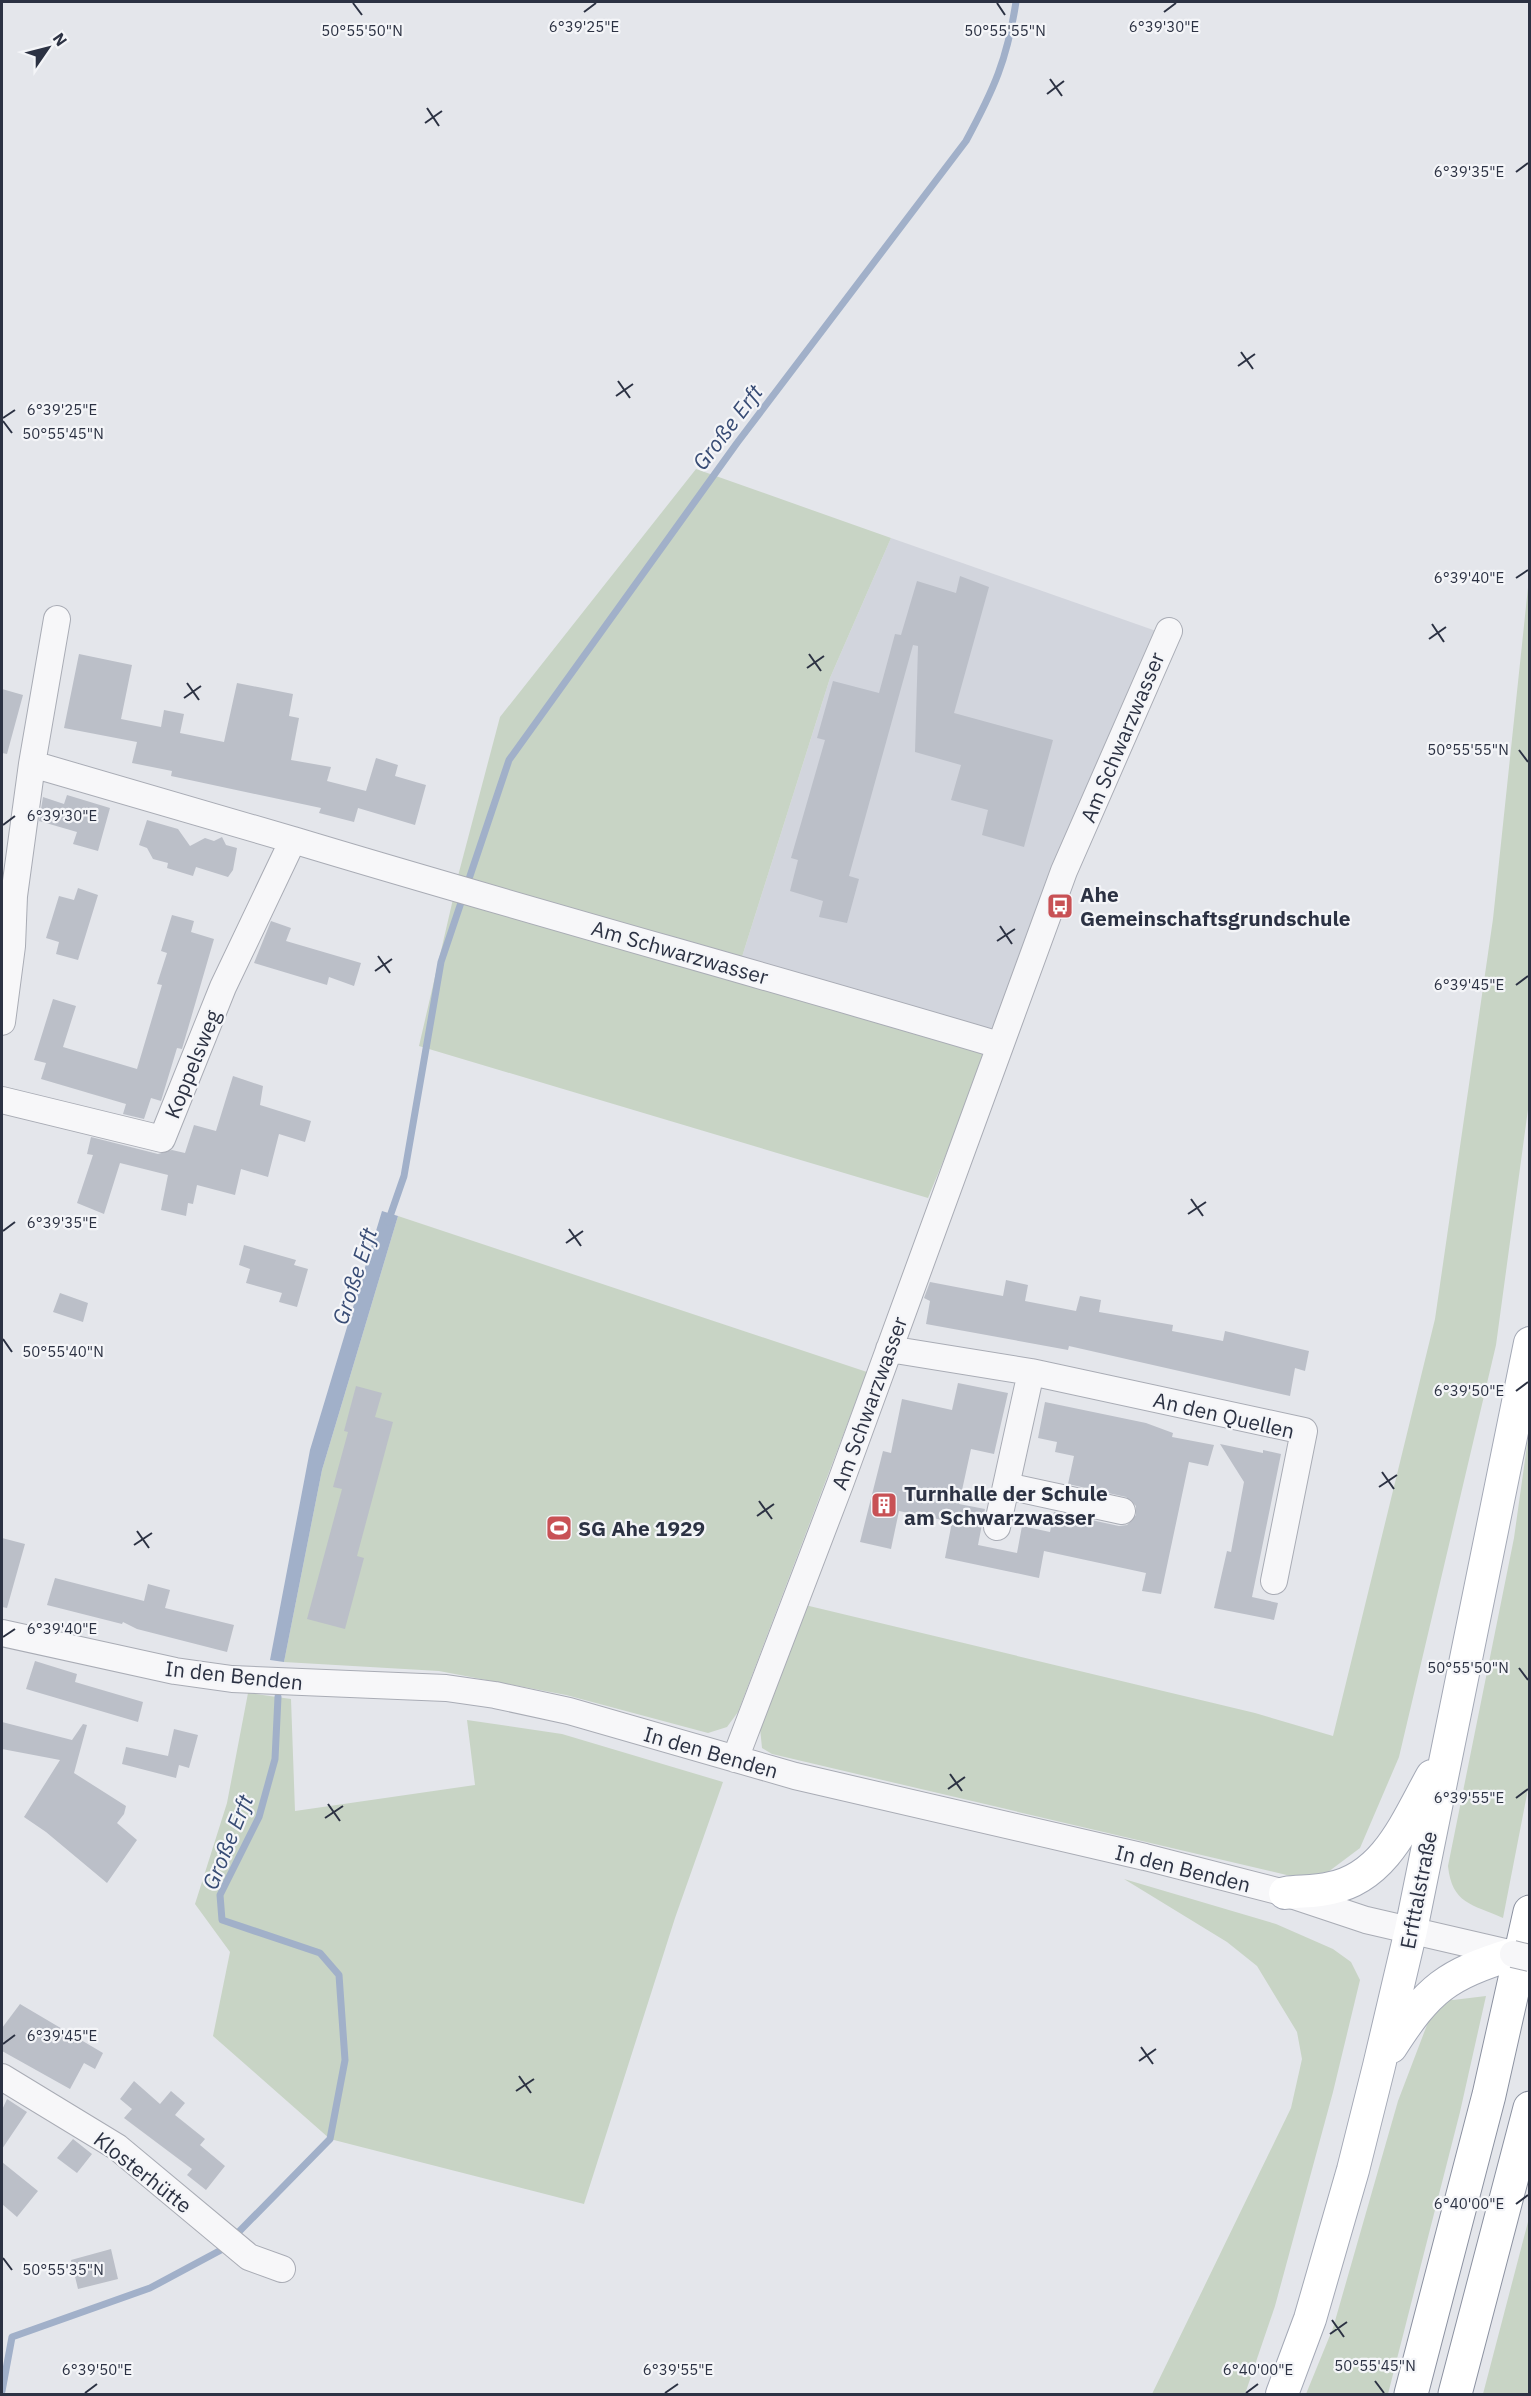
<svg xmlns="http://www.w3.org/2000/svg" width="1531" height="2396" viewBox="0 0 1531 2396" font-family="'IBM Plex Sans',sans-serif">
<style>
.built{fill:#d2d5dd}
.green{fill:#c8d4c5}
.water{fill:#a1b0c9}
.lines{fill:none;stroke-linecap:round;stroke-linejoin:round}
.stream{stroke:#a1b0c9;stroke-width:7}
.building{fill:#bbbfc8}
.minor-casing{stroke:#a9acb5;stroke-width:28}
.major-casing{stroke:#a4a9b6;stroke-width:34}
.highway-casing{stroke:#8c92a1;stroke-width:35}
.minor{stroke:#f7f7f9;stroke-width:26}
.major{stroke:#fff;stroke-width:32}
.highway{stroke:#fff;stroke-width:33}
.minor-bridge-casing{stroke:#a9acb5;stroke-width:28;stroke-linecap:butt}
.minor-bridge{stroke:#f7f7f9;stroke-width:26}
.ticks{fill:none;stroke:#2c3243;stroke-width:2}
.labels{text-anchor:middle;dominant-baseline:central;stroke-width:4.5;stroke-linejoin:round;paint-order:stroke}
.street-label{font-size:21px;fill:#2c3243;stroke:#f4f5f8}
.poi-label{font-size:21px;font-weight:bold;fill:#2c3243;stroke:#f4f5f8;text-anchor:start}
.water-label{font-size:22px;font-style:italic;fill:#384c75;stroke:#f4f5f8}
.ticks-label{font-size:15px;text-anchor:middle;fill:#2c3243;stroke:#f4f5f8;stroke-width:4.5;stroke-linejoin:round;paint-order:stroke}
</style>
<rect width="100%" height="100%" fill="#e4e6eb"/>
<!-- built -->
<path class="built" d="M891,538L1159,632L992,1035L741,960L830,678Z"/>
<!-- green -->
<path class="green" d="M696,469L891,538L830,678L741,960L458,876L500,717Z
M1529,578V1102L1496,1345L1399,1757L1360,1848L1328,1872L1295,1877L772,1754L762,1748L759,1718L805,1605L1255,1713L1333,1736L1435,1319L1493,919Z
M453,899L990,1047L928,1198L419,1046Z
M398,1216L867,1372L738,1712L727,1727L708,1733L566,1695L439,1671L284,1662L322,1470Z
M1529,1431V1784L1503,1918C1472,1904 1452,1904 1448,1866L1514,1538Z
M248,1693L291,1699L295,1811L475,1785L467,1720L562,1734L723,1782L675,1918L584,2204L330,2139L213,2036L230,1952L195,1904L227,1803Z
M1124,1879L1276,1924L1333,1949L1351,1962L1360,1980L1333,2092L1275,2306L1245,2394H1152L1291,2108L1302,2059L1297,2032L1257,1966L1227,1942Z
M1444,1995L1453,2000L1486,1996L1460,2112L1388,2394H1306L1333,2328L1398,2101L1430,2017Z
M1529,2218V2394H1483Z"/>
<!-- water -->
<path class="water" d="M382,1211L398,1216L322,1470L284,1662L270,1660L310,1450Z"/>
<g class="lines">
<!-- stream -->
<path class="stream" d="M388,1222L404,1176L441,962L509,760L737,443L966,141C994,89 1007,60 1016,2
M2,2391L12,2337L150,2288L221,2250L330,2139L345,2060L339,1975L320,1953L222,1920L220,1895L259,1817L275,1759L278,1697"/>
</g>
<!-- building -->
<path class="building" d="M960,576L989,587L954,713L1053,740L1024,847L982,835L988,810L951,800L961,765L915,752L918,646L913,645L849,876L859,879L847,923L819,917L823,901L790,891L798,860L791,858L825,740L817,738L833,681L879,693L895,634L901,635L917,581L956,593Z
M79,654L132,665L121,719L161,727L164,710L184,714L180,733L224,742L237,683L293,694L289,716L299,718L291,760L331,767L327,781L366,791L376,758L398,765L395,776L426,785L415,825L358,808L354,822L319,813L321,808L171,776L172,771L132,763L137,742L64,728Z
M2,689L23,695L7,754L2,753Z
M67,795L110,808L98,851L73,844L77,832L39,821L43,797L64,804Z
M147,820L178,829L190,846L205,838L214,841L222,837L226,845L237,848L233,870L228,877L196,867L193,876L167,868L168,863L153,859L147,848L139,845Z
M78,888L98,895L78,960L56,954L59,942L46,938L59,896L74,900Z
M172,915L194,921L191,932L214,939L182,1049L177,1048L161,1101L151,1098L144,1119L123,1114L126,1104L41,1079L46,1063L34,1060L53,999L76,1006L63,1047L137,1069L162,985L157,984L167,953L161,951Z
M271,921L291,928L286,941L361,963L354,986L329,977L327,985L254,963Z
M233,1076L263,1086L260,1105L311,1121L305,1142L279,1134L268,1177L241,1169L235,1195L197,1185L193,1204L188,1203L186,1216L161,1210L168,1175L120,1163L104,1214L77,1203L93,1155L87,1154L91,1137L158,1154L172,1150L185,1153L194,1125L216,1131Z
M244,1245L296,1260L294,1265L308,1269L297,1307L279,1302L282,1293L246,1283L250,1269L239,1265Z
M1006,1280L1028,1285L1025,1301L1076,1311L1080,1296L1101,1300L1099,1312L1173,1325L1172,1331L1223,1341L1225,1331L1309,1351L1305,1371L1295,1368L1290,1396L1069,1346L1068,1350L926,1324L930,1301L924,1298L930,1282L1003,1296Z
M60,1293L88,1303L83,1322L53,1312Z
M958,1383L1008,1393L994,1454L971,1449L959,1504L985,1509L978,1545L1017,1553L1022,1526L1050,1532L1054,1512L1119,1526L1127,1525L1136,1515V1506L1126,1497L1068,1484L1074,1456L1055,1452L1057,1442L1038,1438L1045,1402L1146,1423L1173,1433L1172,1437L1214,1445L1208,1466L1189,1462L1161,1594L1142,1591L1146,1573L1044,1551L1039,1578L945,1558L952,1522L899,1511L891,1549L860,1542L883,1451L891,1453L902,1399L952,1410Z
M356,1386L382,1393L375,1417L393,1422L357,1556L364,1558L345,1629L307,1619L342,1489L333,1487L348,1432L344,1431Z
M1220,1444L1263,1453V1450L1281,1454L1252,1597L1278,1603L1274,1620L1214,1608L1227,1551L1231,1552L1244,1482Z
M2,1538L25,1544L7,1608L2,1607Z
M55,1578L144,1601L148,1584L170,1590L165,1608L234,1625L227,1652L137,1629L123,1622L122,1624L47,1605Z
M35,1661L77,1674L75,1682L143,1702L138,1722L26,1689Z
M2,1722L72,1740L83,1724L87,1725L74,1773L126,1806L124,1814L117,1823L137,1840L107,1883L46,1832L24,1817L60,1760L2,1749Z
M174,1729L198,1735L189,1768L179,1765L176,1778L122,1764L126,1747L168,1756Z
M20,2004L103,2053L95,2069L84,2063L70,2089L2,2051V2028Z
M134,2081L160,2104L171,2091L185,2103L175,2115L205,2139L200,2145L225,2166L206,2190L187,2175L192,2169L124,2118L132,2109L120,2099Z
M7,2099L27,2112L2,2149V2110Z
M73,2139L92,2154L77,2173L57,2158Z
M2,2162L38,2191L17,2217L2,2204Z
M111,2249L118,2279L78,2289L71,2260Z"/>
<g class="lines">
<defs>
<path id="minor" d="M57,619L32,764L293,840
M14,896L32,764
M2,900L14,896L12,946L2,1022
M2,1100L162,1139L223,987L293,840C528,911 764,975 999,1045
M889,1349L1031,1372L1304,1431L1274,1581
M1007,1486L1122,1511
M997,1527L1031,1372
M2,1633L175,1671L232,1679L446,1688L495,1695L569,1711L795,1776L1145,1857L1285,1893L1366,1920L1513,1954
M735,1759L840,1484L1064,871L1169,631
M2,2077L117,2147L249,2257L282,2269"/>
<path id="major" d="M1285,1893C1300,1891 1316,1892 1331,1888C1386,1877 1407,1820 1432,1776
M1391,2047C1429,1988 1446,1975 1513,1954
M1282,2394L1310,2319L1353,2170L1379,2066L1411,1930L1530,1343"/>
<path id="highway" d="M1411,2394L1489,2095L1530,1912
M1455,2394L1530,2108"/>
</defs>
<!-- minor casing -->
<use href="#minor" class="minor-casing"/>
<!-- major casing -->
<use href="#major" class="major-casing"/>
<!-- highway casing -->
<use href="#highway" class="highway-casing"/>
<!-- minor -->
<use href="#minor" class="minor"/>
<!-- major -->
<use href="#major" class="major"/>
<!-- highway -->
<use href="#highway" class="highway"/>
<defs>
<path id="minor-bridge" d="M1513,1954L1530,1958"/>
</defs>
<!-- minor-bridge casing -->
<use href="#minor-bridge" class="minor-bridge-casing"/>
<!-- minor-bridge -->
<use href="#minor-bridge" class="minor-bridge"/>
</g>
<!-- ticks -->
<path class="ticks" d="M353,3L362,15M997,3L1005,15M584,12L596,3M1164,12L1176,3M1050,79L1062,96M1047,94L1064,81M427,108L439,126M425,123L442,111M1516,172L1528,163M1241,352L1253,369M1238,366L1255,354M618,381L630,398M616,396L633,384M3,418L15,410M3,421L12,433M1516,578L1528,570M1432,624L1444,642M1429,639L1446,627M809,654L821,671M807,668L824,656M187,683L199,700M184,698L201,686M1519,750L1528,762M3,825L15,816M1000,926L1012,944M997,941L1015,929M378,956L390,973M375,971L392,959M1516,985L1528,976M1191,1199L1203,1216M1188,1214L1206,1202M569,1229L581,1246M3,1231L15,1222M566,1243L583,1231M3,1339L12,1352M1516,1391L1528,1382M1382,1472L1394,1489M1379,1487L1397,1475M759,1501L772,1519M757,1516L774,1504M137,1531L149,1548M134,1545L152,1533M3,1637L15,1629M1519,1668L1528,1680M950,1774L962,1791M948,1789L965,1777M1516,1798L1528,1789M328,1804L340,1821M325,1818L343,1806M3,2044L15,2035M1141,2047L1153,2064M1139,2061L1156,2049M519,2076L531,2093M516,2091L534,2079M1516,2204L1528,2195M3,2258L12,2270M1332,2320L1344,2337M1330,2334L1347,2322M1375,2381L1384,2393M85,2393L97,2384M665,2393L678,2384M1246,2393L1258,2384"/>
<!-- icons -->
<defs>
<symbol id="bus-square" viewBox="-11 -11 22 22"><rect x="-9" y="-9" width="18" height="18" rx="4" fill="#c85155" stroke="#f4f5f8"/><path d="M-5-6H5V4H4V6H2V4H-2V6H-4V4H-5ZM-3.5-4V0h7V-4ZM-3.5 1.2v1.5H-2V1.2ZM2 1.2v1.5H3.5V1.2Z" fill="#fff"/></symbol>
<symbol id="building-square" viewBox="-11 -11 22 22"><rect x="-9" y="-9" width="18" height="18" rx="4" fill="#c85155" stroke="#f4f5f8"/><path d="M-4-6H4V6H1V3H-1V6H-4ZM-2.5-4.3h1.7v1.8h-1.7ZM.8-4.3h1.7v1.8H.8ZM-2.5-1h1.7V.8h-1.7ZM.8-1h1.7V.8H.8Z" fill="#fff"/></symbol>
<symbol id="stadium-square" viewBox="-11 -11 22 22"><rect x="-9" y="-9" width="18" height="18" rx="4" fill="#c85155" stroke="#f4f5f8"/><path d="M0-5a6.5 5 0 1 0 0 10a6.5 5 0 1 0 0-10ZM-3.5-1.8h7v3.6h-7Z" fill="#fff"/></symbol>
</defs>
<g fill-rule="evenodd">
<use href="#bus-square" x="1045" y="891" width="30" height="30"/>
<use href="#building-square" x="869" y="1490" width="30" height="30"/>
<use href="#stadium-square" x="544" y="1513" width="30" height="30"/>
</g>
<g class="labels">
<!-- street labels -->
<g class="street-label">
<text transform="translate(1122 737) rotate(-67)">Am Schwarzwasser</text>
<text transform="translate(680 952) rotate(16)">Am Schwarzwasser</text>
<text transform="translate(192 1064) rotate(-68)">Koppelsweg</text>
<text transform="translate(869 1403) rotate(-70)">Am Schwarzwasser</text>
<text transform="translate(1224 1415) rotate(13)">An den Quellen</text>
<text transform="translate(234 1675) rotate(6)">In den Benden</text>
<text transform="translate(711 1752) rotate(16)">In den Benden</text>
<text transform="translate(1183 1868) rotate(14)">In den Benden</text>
<text transform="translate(1418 1890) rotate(-79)">Erfttalstraße</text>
<text transform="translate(143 2172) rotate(38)">Klosterhütte</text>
</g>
<!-- poi labels -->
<g class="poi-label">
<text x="1080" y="894">Ahe<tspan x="1080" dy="24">Gemeinschaftsgrundschule</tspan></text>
<text x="904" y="1493">Turnhalle der Schule<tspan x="904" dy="24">am Schwarzwasser</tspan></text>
<text x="578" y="1528">SG Ahe 1929</text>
</g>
<!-- water labels -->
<g class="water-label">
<text transform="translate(727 427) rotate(-53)">Große Erft</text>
<text transform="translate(354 1276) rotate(-72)">Große Erft</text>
<text transform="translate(227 1842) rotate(-68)">Große Erft</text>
</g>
</g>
<g class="ticks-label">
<text x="584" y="32">6°39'25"E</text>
<text x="1164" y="32">6°39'30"E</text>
<text x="362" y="36">50°55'50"N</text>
<text x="1005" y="36">50°55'55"N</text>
<text x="1469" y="177">6°39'35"E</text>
<text x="62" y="415">6°39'25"E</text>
<text x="63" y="439">50°55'45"N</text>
<text x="1469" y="583">6°39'40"E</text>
<text x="1468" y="755">50°55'55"N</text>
<text x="62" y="821">6°39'30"E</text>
<text x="1469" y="990">6°39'45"E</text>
<text x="62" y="1228">6°39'35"E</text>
<text x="63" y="1357">50°55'40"N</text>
<text x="1469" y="1396">6°39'50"E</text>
<text x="62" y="1634">6°39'40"E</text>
<text x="1468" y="1673">50°55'50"N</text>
<text x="1469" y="1803">6°39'55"E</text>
<text x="62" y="2041">6°39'45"E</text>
<text x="1469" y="2209">6°40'00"E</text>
<text x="63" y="2275">50°55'35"N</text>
<text x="1375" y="2371">50°55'45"N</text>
<text x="97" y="2375">6°39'50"E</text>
<text x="678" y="2375">6°39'55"E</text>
<text x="1258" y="2375">6°40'00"E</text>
</g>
<!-- border -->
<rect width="1531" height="2396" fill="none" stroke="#2c3243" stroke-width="6"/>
<!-- north arrow -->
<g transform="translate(48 48) rotate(55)" stroke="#f4f5f8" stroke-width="4.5" paint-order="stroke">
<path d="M0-4.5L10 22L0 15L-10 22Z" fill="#2c3243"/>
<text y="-9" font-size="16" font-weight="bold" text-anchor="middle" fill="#2c3243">N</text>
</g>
</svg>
